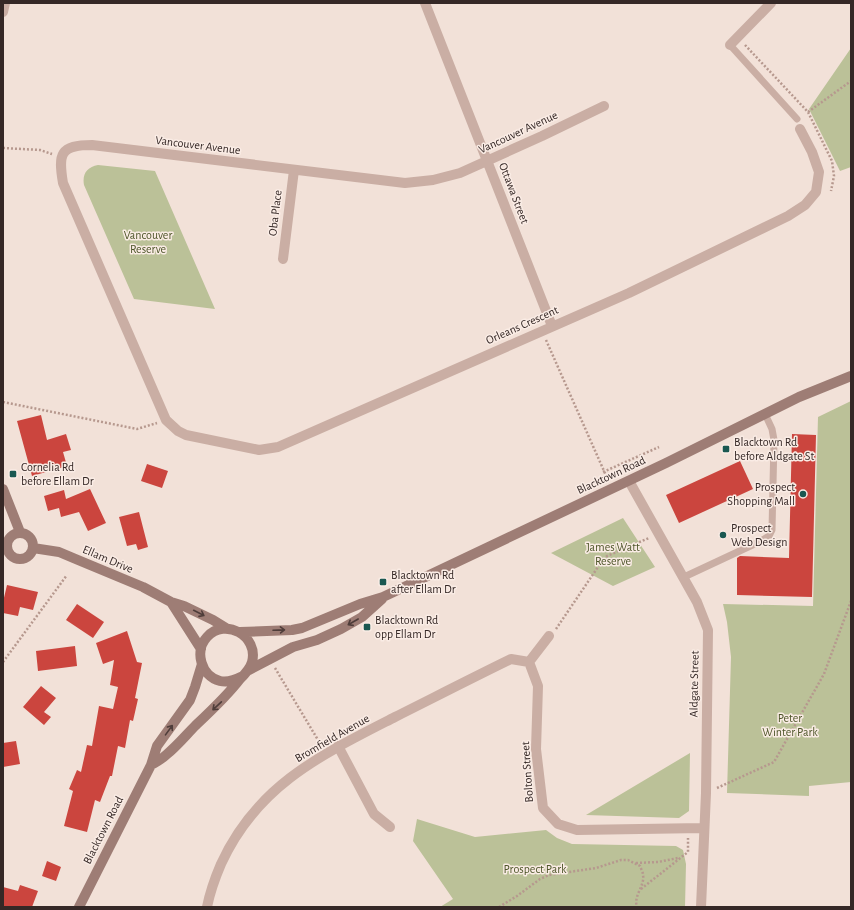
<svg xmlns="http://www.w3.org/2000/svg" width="854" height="910" viewBox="0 0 854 910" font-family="'Alegreya Sans',sans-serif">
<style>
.green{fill:#bbc198}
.building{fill:#cb453e}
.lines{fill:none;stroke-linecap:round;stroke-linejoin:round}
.path{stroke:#b6988e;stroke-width:2.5;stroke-dasharray:2 2;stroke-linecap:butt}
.lane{stroke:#caaea4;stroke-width:7}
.street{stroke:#caaea4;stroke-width:10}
.secondary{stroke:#9e7d75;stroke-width:10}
.oneway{stroke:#4f3d3a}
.poi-dot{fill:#1a5851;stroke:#faece5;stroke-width:1.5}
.labels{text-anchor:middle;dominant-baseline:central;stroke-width:3;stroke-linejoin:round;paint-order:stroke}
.street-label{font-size:12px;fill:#352826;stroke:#faece5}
.park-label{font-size:12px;fill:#4d5529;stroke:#faece5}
.poi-label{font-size:12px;fill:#352826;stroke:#faece5;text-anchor:start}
</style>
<rect width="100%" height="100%" fill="#f2e1d8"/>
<!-- green -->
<path class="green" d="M851,48V167L840,171L809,109Z
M98,165L155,171L215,309L134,299L84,185C82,174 87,167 98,165Z
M851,401V782L809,786V796L727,793L731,657L727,622L723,604L813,606L818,417Z
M623,518L655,567L613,586L551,553Z
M690,753L689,811L679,818L586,815Z
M417,819L475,837L546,830L557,838L572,844L676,846L683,850L686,864L685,907H440L453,899L413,841Z"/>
<!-- building -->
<path class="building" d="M41,415L47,440L66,434L71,450L63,452L67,466L32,476L17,421Z
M792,434L816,435L812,597L737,595V558L740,556L789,558Z
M740,461L753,489L679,523L666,495Z
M147,464L168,471L162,488L141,481Z
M90,489L106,523L88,531L79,512L61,517L59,508L48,511L44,496L64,490L66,499Z
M139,512L148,547L138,550L136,544L127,546L119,517Z
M7,585L38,592L33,610L20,607L18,616L3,613V602Z
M77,604L104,622L93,638L66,620Z
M127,631L137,662L142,663L135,698L138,699L133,721L130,720L125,748L118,746L112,776H110L100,802L95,800L87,832L64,826L73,791L69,789L77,770L81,772L87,745L92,746L99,706L113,709L118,687L110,685L114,660L103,664L96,643Z
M75,646L77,666L38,671L36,651Z
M41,686L56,698L44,712L51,717L44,725L23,707Z
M16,741L20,764L3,767V743Z
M47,861L61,867L56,881L42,876Z
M20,885L38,891L32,907H3V887L18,891Z"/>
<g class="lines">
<!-- path -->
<path class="path" d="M745,45L808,112L832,161L834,176L831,191
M808,112L851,81
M3,148L40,150L52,154
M546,340L608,480
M3,402L137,429L157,423
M603,472L659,447
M556,629L600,564L607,556L649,538
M3,662L67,575
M275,668L321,745
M717,788L774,762L824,674L851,601
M636,863L658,862L678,858
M641,889L688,852V838
M499,907L517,896L540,879L549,875L596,868L621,860H628L640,866C641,869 643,872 643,875C645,886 633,896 637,907"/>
<!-- lane -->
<path class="lane" d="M730,45L797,119
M684,577L761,541L769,536L772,530L774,440L772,429L765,414"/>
<!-- street -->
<path class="street" d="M425,3L552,326
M3,12L5,3
M730,45L771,3
M604,106L542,136L460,173L433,180L405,183L92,145C60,145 58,154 63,183L166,420L178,431L186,435L259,450L278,447L629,293L788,216L805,205L816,192L819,172L812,152L800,129
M283,259L294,170
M629,481L697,602L708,630L706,793L701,907
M529,662L538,686L536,749L543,808L558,824L577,830L703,828
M529,662L549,636
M338,746L374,814L390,827
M207,907C210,892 215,878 221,864C257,785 321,755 395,717C433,698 472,678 511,659L529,662"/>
<!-- secondary -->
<path class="secondary" d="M3,489L20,532
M7 546a13 13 0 1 1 26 0a13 13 0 1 1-26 0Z
M33,548L59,552L78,560L143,587L171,602L184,606L213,620L226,628
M171,602L201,649
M240,632L292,630L302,628L360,604L383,597L666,463L799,397L851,376
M249,670L293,647L317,640L341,629L362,617L382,599
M151,765C156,762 162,759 166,755C177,746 186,735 196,725C212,710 227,696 240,679C245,674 250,669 252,662C259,636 225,617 207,637C194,651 201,676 220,681C228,683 235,680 243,676
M79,907L151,765L157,746L190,700L195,687L202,664"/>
</g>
<!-- one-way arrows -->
<defs><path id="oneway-shaft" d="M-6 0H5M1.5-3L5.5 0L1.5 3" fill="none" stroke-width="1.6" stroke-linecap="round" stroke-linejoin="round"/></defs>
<g class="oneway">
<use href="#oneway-shaft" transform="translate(199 613) rotate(27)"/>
<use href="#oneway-shaft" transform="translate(353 622) rotate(150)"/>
<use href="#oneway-shaft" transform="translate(279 630) rotate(-2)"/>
<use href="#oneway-shaft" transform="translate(217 706) rotate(137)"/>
<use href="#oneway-shaft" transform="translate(169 730) rotate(-54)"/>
</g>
<!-- markers -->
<g class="poi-dot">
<rect x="722" y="445" width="8" height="8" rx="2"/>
<rect x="9" y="470" width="8" height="8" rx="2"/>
<circle cx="803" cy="494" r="4"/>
<circle cx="723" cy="535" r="4"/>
<rect x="379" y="578" width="8" height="8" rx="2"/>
<rect x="363" y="623" width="8" height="8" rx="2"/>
</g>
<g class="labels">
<!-- street labels -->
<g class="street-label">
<text transform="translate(518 132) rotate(-25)">Vancouver Avenue</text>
<text transform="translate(198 145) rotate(7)">Vancouver Avenue</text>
<text transform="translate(514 193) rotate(69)">Ottawa Street</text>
<text transform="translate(275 213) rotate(-83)">Oba Place</text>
<text transform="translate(522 325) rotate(-24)">Orleans Crescent</text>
<text transform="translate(611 475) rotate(-25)">Blacktown Road</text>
<text transform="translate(108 559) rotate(23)">Ellam Drive</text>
<text transform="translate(694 684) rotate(-89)">Aldgate Street</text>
<text transform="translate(332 738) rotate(-30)">Bromfield Avenue</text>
<text transform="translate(527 772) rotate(-94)">Bolton Street</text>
<text transform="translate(103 830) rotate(-63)">Blacktown Road</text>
</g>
<!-- park labels -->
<g class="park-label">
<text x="148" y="235">Vancouver<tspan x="148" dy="14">Reserve</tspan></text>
<text x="613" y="547">James Watt<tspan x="613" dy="14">Reserve</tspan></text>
<text x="790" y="718">Peter<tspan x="790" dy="14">Winter Park</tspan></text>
<text x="535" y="869">Prospect Park</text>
</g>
<!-- poi labels -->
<g class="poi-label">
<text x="734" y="442">Blacktown Rd<tspan x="734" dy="14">before Aldgate St</tspan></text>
<text x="21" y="467">Cornelia Rd<tspan x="21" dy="14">before Ellam Dr</tspan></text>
<text x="795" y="487" text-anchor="end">Prospect<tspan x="795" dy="14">Shopping Mall</tspan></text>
<text x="731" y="528">Prospect<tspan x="731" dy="14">Web Design</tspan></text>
<text x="391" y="575">Blacktown Rd<tspan x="391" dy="14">after Ellam Dr</tspan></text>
<text x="375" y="620">Blacktown Rd<tspan x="375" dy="14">opp Ellam Dr</tspan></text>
</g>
</g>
<!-- border -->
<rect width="854" height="910" fill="none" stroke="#352826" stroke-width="8"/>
</svg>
